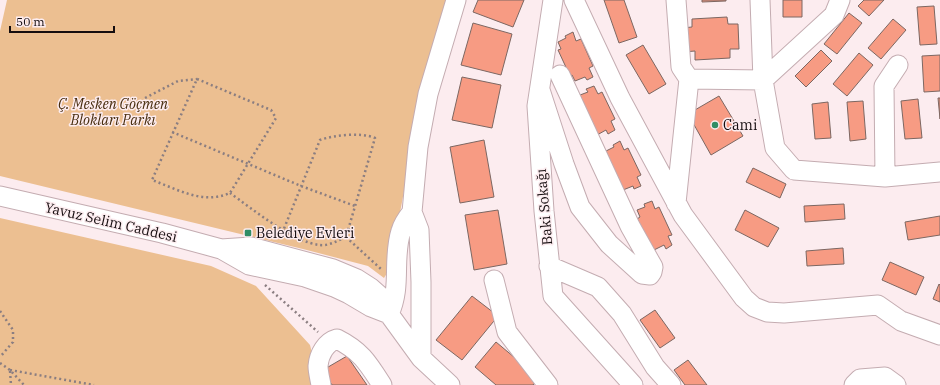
<svg xmlns="http://www.w3.org/2000/svg" width="940" height="385" viewBox="0 0 940 385" font-family="'IBM Plex Serif',serif">
<style>
.green{fill:#ecbf91}
.building{fill:#f79b83;stroke:#7c6762}
.lines{fill:none;stroke-linecap:round;stroke-linejoin:round}
.minor-casing{stroke:#c4acb1;stroke-width:21}
.path{stroke:#8b7e81;stroke-width:2.5;stroke-dasharray:2 3;stroke-linecap:butt}
.minor{stroke:#fff;stroke-width:19}
.poi-dot{fill:#308d65;stroke:#fcecef;stroke-width:1.5}
.labels{text-anchor:middle;dominant-baseline:central;stroke-width:3;stroke-linejoin:round;paint-order:stroke}
.park-label{font-size:14px;font-style:italic;fill:#462b0c;stroke:#fcecef}
.poi-label{font-size:14px;fill:#150d0f;stroke:#fcecef;text-anchor:start}
.street-label{font-size:14px;fill:#150d0f;stroke:#fcecef}
</style>
<rect width="100%" height="100%" fill="#fcecef"/>
<!-- green -->
<path class="green" d="M7,0H448L406,181L389,270L384,278L368,266L303,249L0,176V31Z
M0,218L211,266L256,286L310,345L320,385H0Z"/>
<!-- building -->
<path class="building" d="M478,0H524L513,27L473,12Z
M604,0H624L637,37L619,43Z
M702,0H726V1L702,2Z
M783,0H802V17H783Z
M864,0H884L869,16L858,6Z
M934,6L937,44L920,45L917,7Z
M849,13L862,23L837,54L824,44Z
M727,17L728,24H738L739,49H730V58L695,60V51L683,52L682,28L692,27V19Z
M893,19L906,30L881,59L868,48Z
M473,23L512,34L501,75L461,65Z
M573,32L576,41L581,39L593,66L589,68L593,77L587,80L585,77L575,81L572,75L570,76L558,50L561,49L558,42L566,38L565,36Z
M643,45L666,84L649,94L626,55Z
M821,50L832,61L806,87L795,76Z
M859,53L873,65L847,96L833,84Z
M940,55V91L924,92L922,56Z
M462,77L501,85L492,128L452,120Z
M594,86L598,94L602,92L615,119L611,121L615,130L608,134L606,130L597,135L580,95L588,92L586,89Z
M719,96L743,136L711,155L688,114Z
M938,98H940V119Z
M918,99L922,138L905,139L901,101Z
M863,101L866,139L850,141L847,102Z
M828,102L831,138L815,139L812,104Z
M484,140L494,197L460,203L450,147Z
M620,141L624,150L628,148L641,175L637,177L641,186L634,189L633,186L623,190L606,159L609,158L606,151L614,147L613,145Z
M753,168L786,184L780,198L746,182Z
M652,201L655,209L659,207L672,235L668,236L672,245L666,249L664,245L654,250L651,244L649,245L637,219L640,217L637,210L645,207L644,204Z
M844,204L845,219L805,222L804,206Z
M498,210L507,264L474,270L465,215Z
M745,210L779,228L768,247L735,230Z
M940,216V235L908,240L905,222Z
M843,248L844,264L807,266L806,251Z
M890,262L924,277L916,295L882,280Z
M939,284L940,285V302L933,299Z
M472,296L498,316L462,360L436,340Z
M655,310L675,338L660,348L640,320Z
M496,342L539,378L533,385H496L475,367Z
M347,356L367,385H332L323,370Z
M688,360L707,385H685L674,370Z"/>
<g class="lines">
<defs>
<path id="minor" d="M553,0L537,106L544,211L553,296L633,385
M574,0L620,98L683,215L744,298L754,307L767,312L784,313L878,305L901,321L940,335
M676,0L681,67L689,79
M760,0L763,80L775,148L794,170L885,177L940,172
M689,79L763,80L834,15L840,0
M540,90L564,164L580,207L609,244L642,274L650,275L652,272L653,267L630,226L560,75
M885,177L884,86L898,65
M0,196L162,233L221,249L249,265L305,277L334,287L349,294L371,307L389,314
M676,203L689,79
M412,212L418,147L428,94L456,0
M221,249L251,247L333,269L357,279L371,288L380,296L389,314L421,358L450,385
M549,266L598,287L622,314L655,367L671,385
M494,280L507,332L548,385
M389,314C402,286 392,259 401,231C403,224 408,217 412,212L419,230L421,282V358
M321,385C320,379 318,372 318,366C319,354 326,342 337,339C361,351 368,363 382,385
M854,385L860,379L885,377L896,385"/>
</defs>
<!-- minor casing -->
<use href="#minor" class="minor-casing"/>
<!-- path -->
<path class="path" d="M197,79L271,110L276,118L230,193C203,205 177,189 152,180Z
M145,98L178,81L197,79
M172,132L301,186L355,206
M230,193C251,208 294,243 320,245C329,246 337,241 346,237L375,138C361,132 334,135 320,140L283,231
M346,237L381,269
M265,285L318,332
M0,311L13,330V342L0,357
M0,363L10,370L24,385
M10,370L94,385
M10,371L11,385"/>
<!-- minor -->
<use href="#minor" class="minor"/>
</g>
<!-- markers -->
<g class="poi-dot">
<circle cx="715" cy="125" r="4"/>
<rect x="244" y="229" width="8" height="8" rx="2"/>
</g>
<g class="labels">
<!-- park labels -->
<g class="park-label">
<text x="113" y="104">Ç. Mesken Göçmen<tspan x="113" dy="16">Blokları Parkı</tspan></text>
</g>
<!-- poi labels -->
<g class="poi-label">
<text x="723" y="125">Cami</text>
<text x="256" y="233">Belediye Evleri</text>
</g>
<!-- street labels -->
<g class="street-label">
<text transform="translate(544 207) rotate(-95)">Baki Sokağı</text>
<text transform="translate(111 222) rotate(13)">Yavuz Selim Caddesi</text>
</g>
</g>
<!-- scale -->
<path d="M10 26v6h104v-6" fill="none" stroke="#150d0f" stroke-width="2"/>
<text x="16" y="26" font-size="12" fill="#150d0f" stroke="#fcecef" stroke-width="3" paint-order="stroke">50 m</text>
</svg>
